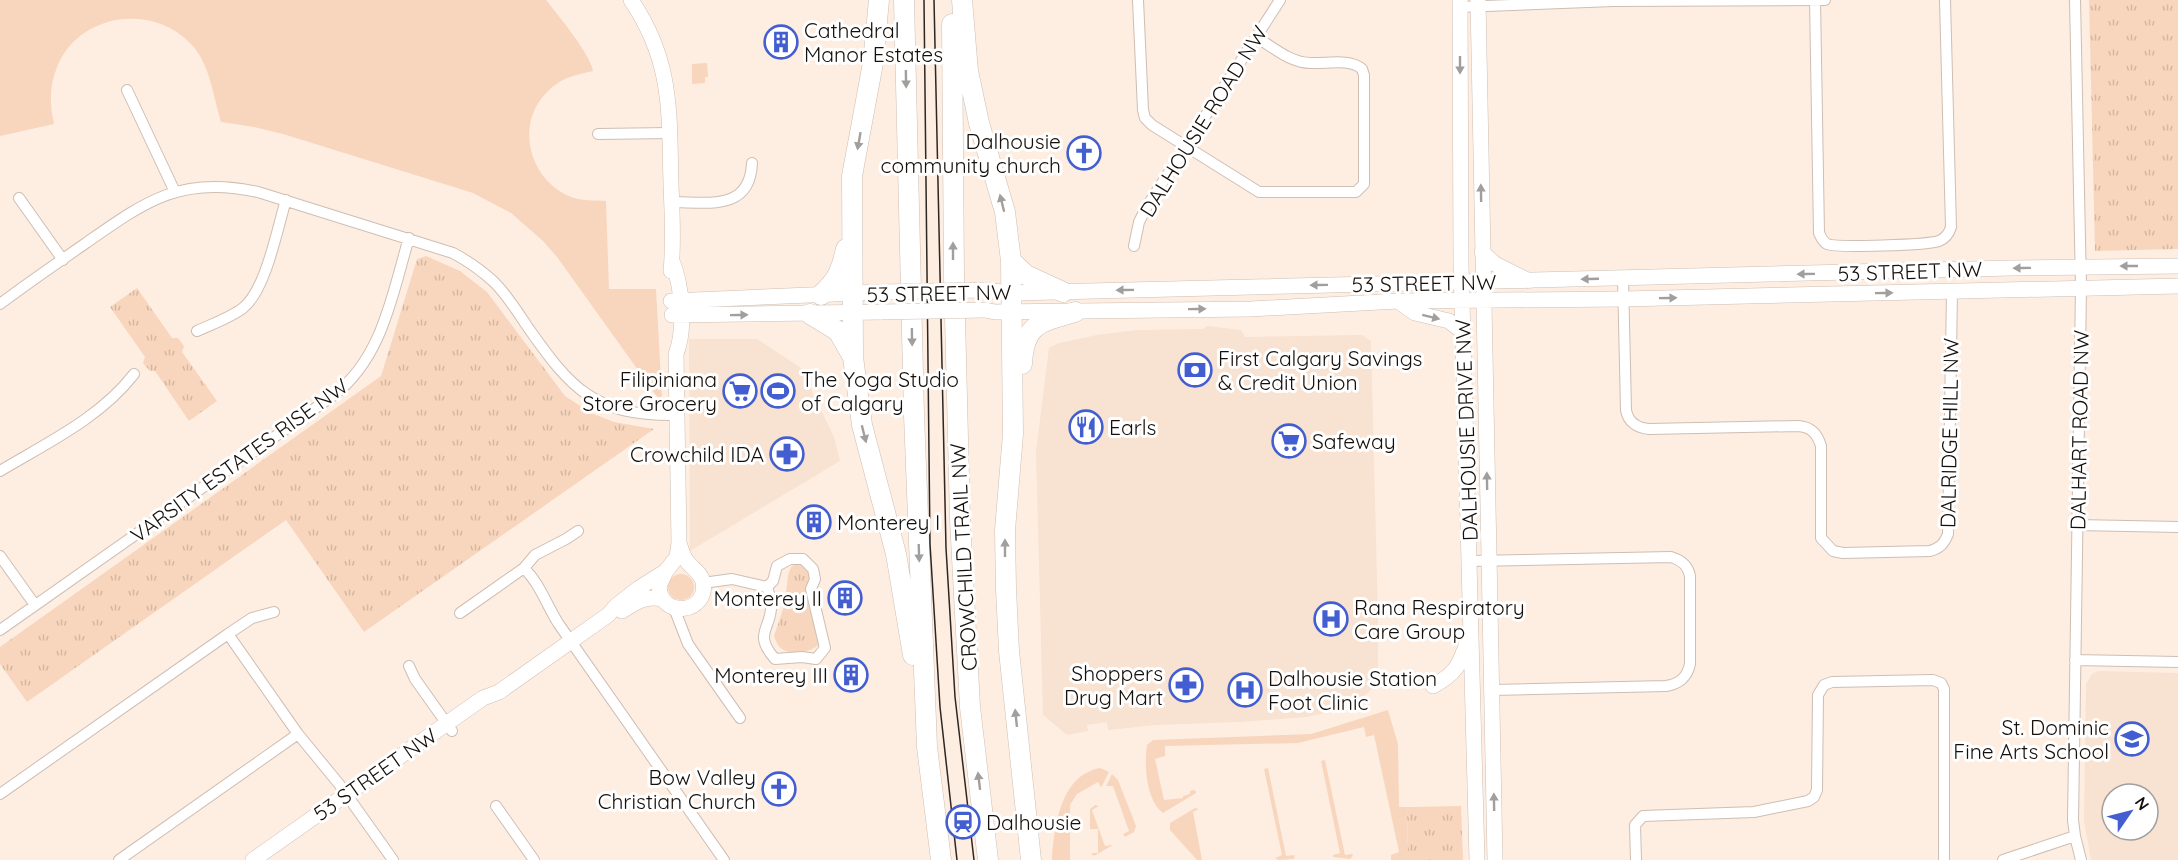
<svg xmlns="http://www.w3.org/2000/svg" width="2178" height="860" viewBox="0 0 2178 860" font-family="Quicksand,sans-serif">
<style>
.built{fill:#f8e2d1;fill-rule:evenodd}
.green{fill:#f8d6bd}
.park{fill:url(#park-tufts)}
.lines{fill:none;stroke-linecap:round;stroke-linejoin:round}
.street-casing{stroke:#cebeb3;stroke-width:12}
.secondary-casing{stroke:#cebeb3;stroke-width:16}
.highway-casing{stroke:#cebeb3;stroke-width:21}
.street{stroke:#fff;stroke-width:10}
.secondary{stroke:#fff;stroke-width:15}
.highway{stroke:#fff;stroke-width:20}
.tram{stroke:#2d2622;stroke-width:1.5}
.secondary-bridge-casing{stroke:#cebeb3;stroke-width:16;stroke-linecap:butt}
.secondary-bridge{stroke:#fff;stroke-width:15}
.oneway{fill:#a19f9d}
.labels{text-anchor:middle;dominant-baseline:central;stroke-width:6;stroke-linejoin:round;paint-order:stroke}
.poi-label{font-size:21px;fill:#140f0b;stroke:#fff;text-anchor:start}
.street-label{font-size:21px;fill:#140f0b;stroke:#fff}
</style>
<defs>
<pattern id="park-tufts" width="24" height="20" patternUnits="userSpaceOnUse" patternTransform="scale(1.5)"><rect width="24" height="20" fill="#f8d6bd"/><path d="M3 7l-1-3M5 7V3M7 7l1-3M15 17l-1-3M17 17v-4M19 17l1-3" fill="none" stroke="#d4b6a1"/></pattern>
</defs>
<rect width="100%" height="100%" fill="#feeee2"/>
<!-- built -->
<path class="built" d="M1207,326L1241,330L1245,337L1362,335L1371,341L1378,620V668L1376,685L1362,698L1331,712L1306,717L1240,722L1156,725L1108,730L1107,722L1087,725L1088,731L1067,735L1043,715L1036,452L1049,348L1059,343L1097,335L1137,330L1203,329Z
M689,339H757L801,368L834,437L840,461L690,551Z
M2098,671L2178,673V860H2091L2084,821L2086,684L2092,674ZM2112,794H2148V830H2112Z"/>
<!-- green -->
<path class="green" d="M0,0H546C558,15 591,55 593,71C575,75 560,78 547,92C512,127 532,187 578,199C587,201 597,200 606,201L609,289H656L662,399L658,398L557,257L543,241L511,213L473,193L283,134L254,127L221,122C213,96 210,62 189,42C149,2 75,15 56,70C49,88 50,106 54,124L0,136Z
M707,63L708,77H705V83L692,84V64Z
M780,380L788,396L776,403L768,395Z
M668 587a13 13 0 1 1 26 0a13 13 0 1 1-26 0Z
M1388,710L1398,744L1399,807H1407L1408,860H1391V855L1399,852L1374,735L1366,737L1364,727L1298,743L1165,746V756L1155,759L1164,800L1183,798V796L1190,794V791L1195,790L1196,793L1163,813C1146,800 1144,766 1147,745L1153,740L1311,734Z
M1325,760L1345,855L1352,854L1353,856L1350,859L1333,857V855L1340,853L1321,761Z
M1100,768L1109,772L1102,786L1101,787L1098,782L1077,794L1070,805V860H1052C1054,828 1060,775 1100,768Z
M1268,768L1286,856L1294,855L1295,858L1293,859L1278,860L1275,858L1282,855L1264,769Z
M1112,774L1118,780L1136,826L1134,832L1125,837L1123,834L1129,831L1113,786H1106Z
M1095,805L1099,806L1092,810L1105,846L1113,845L1094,856L1091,853H1098V829H1090V809Z
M1195,808L1199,809L1193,812L1202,860H1197L1170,830V823Z"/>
<!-- park -->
<path class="park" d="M2089,0H2178V249L2095,251Z
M426,256L460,271L487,292L565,396L591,413L614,422L654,429L364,632L286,520L27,702L0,664V647L381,376L417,259Z
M137,288L172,338H178L184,346L182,352L217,401L189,421L155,371H150L143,363L145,357L110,307Z
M795,564H802L809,566L820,644C811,652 792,656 782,649C777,646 776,640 774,636L785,603L788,575L791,567Z
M1461,806L1463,860H1408L1407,807Z"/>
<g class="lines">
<defs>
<path id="street" d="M1138,0L1143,110L1145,118L1152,125L1259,192H1356L1364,184V75L1362,69C1350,58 1326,64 1311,63C1290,63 1273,47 1256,37
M1815,0L1819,233C1821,237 1823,242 1827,244C1837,248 1928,245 1939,241C1946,238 1949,234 1951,227L1945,0
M2075,0L2081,287L2073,820L2075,836L2081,860
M1460,7L1613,1L1825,0
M127,90L175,192
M598,134L670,133
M19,198L63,260
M671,202C707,202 750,212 752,163
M1134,246L1139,222L1146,208L1280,0
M1623,278L1626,410C1628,422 1637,428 1649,429L1798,426C1811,427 1817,433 1821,446V538L1833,551L1843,553L1930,551C1940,548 1944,544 1948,534L1952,292
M0,304C28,283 57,263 86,243C146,201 181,175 258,192L453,253C468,261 481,270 494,282C507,295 517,311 527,326C571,389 594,416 676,415
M197,331C212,324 230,318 243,308C266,290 277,229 286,200
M0,471C47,443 100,418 134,374
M2077,525L2178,527
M0,556L35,605
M790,559H803L813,569L815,579L811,589L825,648L816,659L802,657L775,659C751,632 774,628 771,601C771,597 768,592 767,587L773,581L777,566Z
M1470,561L1671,557C1681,560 1688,565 1690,576V664C1687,678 1679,684 1666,686L1491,690
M524,568C540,584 546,604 558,623L724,860
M703,583L732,579L767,587
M674,608L688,644L740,718
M460,613L524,568L535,555L566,539L578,531
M0,630L334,395C383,357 392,294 409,238
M228,634L252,618L274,612
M2075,660L2178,662
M409,666L415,679L452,731
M0,794L228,634L298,734L339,784L393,860
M496,806L534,860
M119,860L298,734
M1636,860L1635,825L1643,816L1754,812L1808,801L1814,797L1817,790L1818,695L1824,685L1832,682L1933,680L1941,683L1944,689V860
M2003,860L2075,836"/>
<path id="secondary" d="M631,0C673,62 669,112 671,184C672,212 674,242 671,271
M1460,0L1461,264L1477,860
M1478,0L1495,860
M1482,252L1495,264L1529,281
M984,290L1011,293L2012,268L2178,266
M671,301L881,292
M1398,301L1415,313L1449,321L1464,333
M985,310L995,312L1251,309L1398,301L1623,299L2178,286
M672,315L881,312
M666,571L659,586C661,620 709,613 703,582C701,572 691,568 686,560C683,556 681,549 679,543
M622,611C636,602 646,595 662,599
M1433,686C1458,672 1459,665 1468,640
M253,860L483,698L499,692L608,615L616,606L639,588L666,571L677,557L679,543L676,354C686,329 682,285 672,261"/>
<path id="highway" d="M879,0L873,63L852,176L853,357L862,425L896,554L913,655
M904,0L914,415L927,747L941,860
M962,0L968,71L979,123L1005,212L1011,261L1013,434L1005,530L1006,589L1009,651L1031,860
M952,24L954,276L960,520L970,707L988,860
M1011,261L1026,275L1063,292
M821,295C838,279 841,271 846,249
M810,314L838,331L853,357
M1022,364C1024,323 1041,322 1075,312"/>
</defs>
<!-- street casing -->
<use href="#street" class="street-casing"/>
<!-- secondary casing -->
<use href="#secondary" class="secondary-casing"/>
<!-- highway casing -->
<use href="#highway" class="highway-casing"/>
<!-- street -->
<use href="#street" class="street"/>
<!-- secondary -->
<use href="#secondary" class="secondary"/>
<!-- highway -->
<use href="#highway" class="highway"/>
<!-- tram -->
<path class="tram" d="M924,0L930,544L940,707L957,860
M934,0L946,548L955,697L974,860"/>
<defs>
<path id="secondary-bridge" d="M881,292L984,290
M881,312L985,310"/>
</defs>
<!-- secondary-bridge casing -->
<use href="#secondary-bridge" class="secondary-bridge-casing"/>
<!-- secondary-bridge -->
<use href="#secondary-bridge" class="secondary-bridge"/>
</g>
<!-- one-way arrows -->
<defs><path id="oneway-solid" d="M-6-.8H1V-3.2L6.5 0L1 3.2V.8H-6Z" transform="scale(1.5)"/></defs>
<g class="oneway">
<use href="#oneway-solid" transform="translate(1460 65) rotate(90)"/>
<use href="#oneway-solid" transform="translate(906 79) rotate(89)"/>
<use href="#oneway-solid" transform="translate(859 141) rotate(100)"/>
<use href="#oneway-solid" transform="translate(1481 193) rotate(-91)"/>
<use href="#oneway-solid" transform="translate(1002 203) rotate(-104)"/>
<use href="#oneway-solid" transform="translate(953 251) rotate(-90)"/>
<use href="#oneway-solid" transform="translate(2129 266) rotate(180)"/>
<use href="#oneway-solid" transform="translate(2022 268) rotate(179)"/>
<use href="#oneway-solid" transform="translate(1806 274) rotate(179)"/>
<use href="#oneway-solid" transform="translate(1590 279) rotate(178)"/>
<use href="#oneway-solid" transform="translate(1319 285) rotate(179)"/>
<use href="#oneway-solid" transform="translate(1125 290) rotate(179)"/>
<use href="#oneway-solid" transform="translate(1884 293) rotate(-1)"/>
<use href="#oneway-solid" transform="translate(1668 298) rotate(-1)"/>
<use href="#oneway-solid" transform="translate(1197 309) rotate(-1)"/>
<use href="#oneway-solid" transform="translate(739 315) rotate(-1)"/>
<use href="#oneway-solid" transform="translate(1431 317) rotate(14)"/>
<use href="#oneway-solid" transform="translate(912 337) rotate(89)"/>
<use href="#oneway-solid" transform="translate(864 434) rotate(76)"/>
<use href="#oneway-solid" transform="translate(1487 481) rotate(-91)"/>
<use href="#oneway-solid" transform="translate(1005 548) rotate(-90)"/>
<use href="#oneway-solid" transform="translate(919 553) rotate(88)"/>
<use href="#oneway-solid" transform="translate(1016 718) rotate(-96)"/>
<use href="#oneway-solid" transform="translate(979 781) rotate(-97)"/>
<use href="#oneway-solid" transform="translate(1494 802) rotate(-91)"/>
</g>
<!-- icons -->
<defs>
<symbol id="building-ring" viewBox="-11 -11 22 22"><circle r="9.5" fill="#fff" stroke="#425ed1" stroke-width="1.5"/><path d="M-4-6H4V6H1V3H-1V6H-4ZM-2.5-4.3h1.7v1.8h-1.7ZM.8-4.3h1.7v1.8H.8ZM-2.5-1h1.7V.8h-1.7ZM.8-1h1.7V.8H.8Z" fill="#425ed1"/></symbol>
<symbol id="church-ring" viewBox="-11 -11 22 22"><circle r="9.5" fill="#fff" stroke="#425ed1" stroke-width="1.5"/><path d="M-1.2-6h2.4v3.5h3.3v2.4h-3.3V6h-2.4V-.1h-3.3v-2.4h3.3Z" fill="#425ed1"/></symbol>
<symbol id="bank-ring" viewBox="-11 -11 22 22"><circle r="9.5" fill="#fff" stroke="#425ed1" stroke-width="1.5"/><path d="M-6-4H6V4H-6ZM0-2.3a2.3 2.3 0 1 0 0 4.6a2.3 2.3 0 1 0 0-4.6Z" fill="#425ed1"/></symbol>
<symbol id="supermarket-ring" viewBox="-11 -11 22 22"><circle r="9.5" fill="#fff" stroke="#425ed1" stroke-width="1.5"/><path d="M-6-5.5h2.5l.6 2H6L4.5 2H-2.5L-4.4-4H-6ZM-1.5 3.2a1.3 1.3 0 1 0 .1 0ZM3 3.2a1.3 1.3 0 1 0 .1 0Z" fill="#425ed1"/></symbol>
<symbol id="stadium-ring" viewBox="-11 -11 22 22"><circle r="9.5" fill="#fff" stroke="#425ed1" stroke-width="1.5"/><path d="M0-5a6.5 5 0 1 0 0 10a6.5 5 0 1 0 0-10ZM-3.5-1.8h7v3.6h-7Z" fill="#425ed1"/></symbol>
<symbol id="restaurant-ring" viewBox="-11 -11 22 22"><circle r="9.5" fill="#fff" stroke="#425ed1" stroke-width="1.5"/><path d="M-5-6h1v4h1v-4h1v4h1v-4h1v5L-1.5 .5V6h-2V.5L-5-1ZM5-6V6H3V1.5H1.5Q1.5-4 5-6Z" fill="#425ed1"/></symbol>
<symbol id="pharmacy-ring" viewBox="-11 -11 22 22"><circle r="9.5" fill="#fff" stroke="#425ed1" stroke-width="1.5"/><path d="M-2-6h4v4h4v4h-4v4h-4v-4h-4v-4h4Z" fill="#425ed1"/></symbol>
<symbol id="hospital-ring" viewBox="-11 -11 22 22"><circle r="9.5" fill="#fff" stroke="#425ed1" stroke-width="1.5"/><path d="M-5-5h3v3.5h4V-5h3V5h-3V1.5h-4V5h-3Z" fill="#425ed1"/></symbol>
<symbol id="school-ring" viewBox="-11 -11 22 22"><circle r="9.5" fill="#fff" stroke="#425ed1" stroke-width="1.5"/><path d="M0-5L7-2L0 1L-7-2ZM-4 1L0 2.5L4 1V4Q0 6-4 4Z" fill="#425ed1"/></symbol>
<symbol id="station-ring" viewBox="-11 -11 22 22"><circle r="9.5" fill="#fff" stroke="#425ed1" stroke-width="1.5"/><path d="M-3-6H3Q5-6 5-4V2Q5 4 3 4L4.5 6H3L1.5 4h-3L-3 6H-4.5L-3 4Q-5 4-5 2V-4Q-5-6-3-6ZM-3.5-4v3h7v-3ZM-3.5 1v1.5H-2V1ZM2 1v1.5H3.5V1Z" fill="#425ed1"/></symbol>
</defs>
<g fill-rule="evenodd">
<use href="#building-ring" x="762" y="23" width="38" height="38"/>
<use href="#church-ring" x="1065" y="134" width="38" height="38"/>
<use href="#bank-ring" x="1176" y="351" width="38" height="38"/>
<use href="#supermarket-ring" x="721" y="372" width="38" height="38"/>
<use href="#stadium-ring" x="759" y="372" width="38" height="38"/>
<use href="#restaurant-ring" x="1067" y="408" width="38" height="38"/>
<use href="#supermarket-ring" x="1270" y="422" width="38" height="38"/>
<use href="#pharmacy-ring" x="768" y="435" width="38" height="38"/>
<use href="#building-ring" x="795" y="503" width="38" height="38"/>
<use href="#building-ring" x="826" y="579" width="38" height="38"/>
<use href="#hospital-ring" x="1312" y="600" width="38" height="38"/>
<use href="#building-ring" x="832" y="656" width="38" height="38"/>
<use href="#pharmacy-ring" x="1167" y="666" width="38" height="38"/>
<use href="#hospital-ring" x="1226" y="671" width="38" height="38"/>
<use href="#school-ring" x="2113" y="720" width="38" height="38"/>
<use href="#church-ring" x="760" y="770" width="38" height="38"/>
<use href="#station-ring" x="944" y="803" width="38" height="38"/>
</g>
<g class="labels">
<!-- poi labels -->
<g class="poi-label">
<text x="804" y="30">Cathedral<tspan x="804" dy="24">Manor Estates</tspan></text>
<text x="1061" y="141" text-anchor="end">Dalhousie<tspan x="1061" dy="24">community church</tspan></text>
<text x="1218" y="358">First Calgary Savings<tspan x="1218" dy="24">&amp; Credit Union</tspan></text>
<text x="717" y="379" text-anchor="end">Filipiniana<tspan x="717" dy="24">Store Grocery</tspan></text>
<text x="801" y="379">The Yoga Studio<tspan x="801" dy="24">of Calgary</tspan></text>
<text x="1109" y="427">Earls</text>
<text x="1312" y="441">Safeway</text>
<text x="764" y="454" text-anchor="end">Crowchild IDA</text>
<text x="837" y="522">Monterey I</text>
<text x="822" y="598" text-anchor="end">Monterey II</text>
<text x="1354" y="607">Rana Respiratory<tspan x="1354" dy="24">Care Group</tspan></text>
<text x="1163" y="673" text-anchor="end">Shoppers<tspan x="1163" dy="24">Drug Mart</tspan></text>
<text x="828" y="675" text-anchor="end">Monterey III</text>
<text x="1268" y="678">Dalhousie Station<tspan x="1268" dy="24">Foot Clinic</tspan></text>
<text x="2109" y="727" text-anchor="end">St. Dominic<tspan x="2109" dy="24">Fine Arts School</tspan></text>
<text x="756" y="777" text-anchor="end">Bow Valley<tspan x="756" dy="24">Christian Church</tspan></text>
<text x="986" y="822">Dalhousie</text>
</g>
<!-- street labels -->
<g class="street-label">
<text transform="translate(1203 121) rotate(-58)">DALHOUSIE ROAD NW</text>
<text transform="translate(1910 271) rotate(-2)">53 STREET NW</text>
<text transform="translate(1424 283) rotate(-1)">53 STREET NW</text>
<text transform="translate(939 293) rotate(-1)">53 STREET NW</text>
<text transform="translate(1466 430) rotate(-92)">DALHOUSIE DRIVE NW</text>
<text transform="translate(2079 430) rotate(-89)">DALHART ROAD NW</text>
<text transform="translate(1949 433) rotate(-89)">DALRIDGE HILL NW</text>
<text transform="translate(239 460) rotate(-36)">VARSITY ESTATES RISE NW</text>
<text transform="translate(963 557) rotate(-93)">CROWCHILD TRAIL NW</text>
<text transform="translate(375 774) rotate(-35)">53 STREET NW</text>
</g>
</g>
<!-- north arrow -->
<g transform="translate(2130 812) rotate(55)"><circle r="28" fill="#ffffff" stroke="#a19f9d" stroke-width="1.5"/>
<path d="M0-4.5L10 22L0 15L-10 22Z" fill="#425ed1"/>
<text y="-9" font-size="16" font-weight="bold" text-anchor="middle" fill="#140f0b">N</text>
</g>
</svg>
